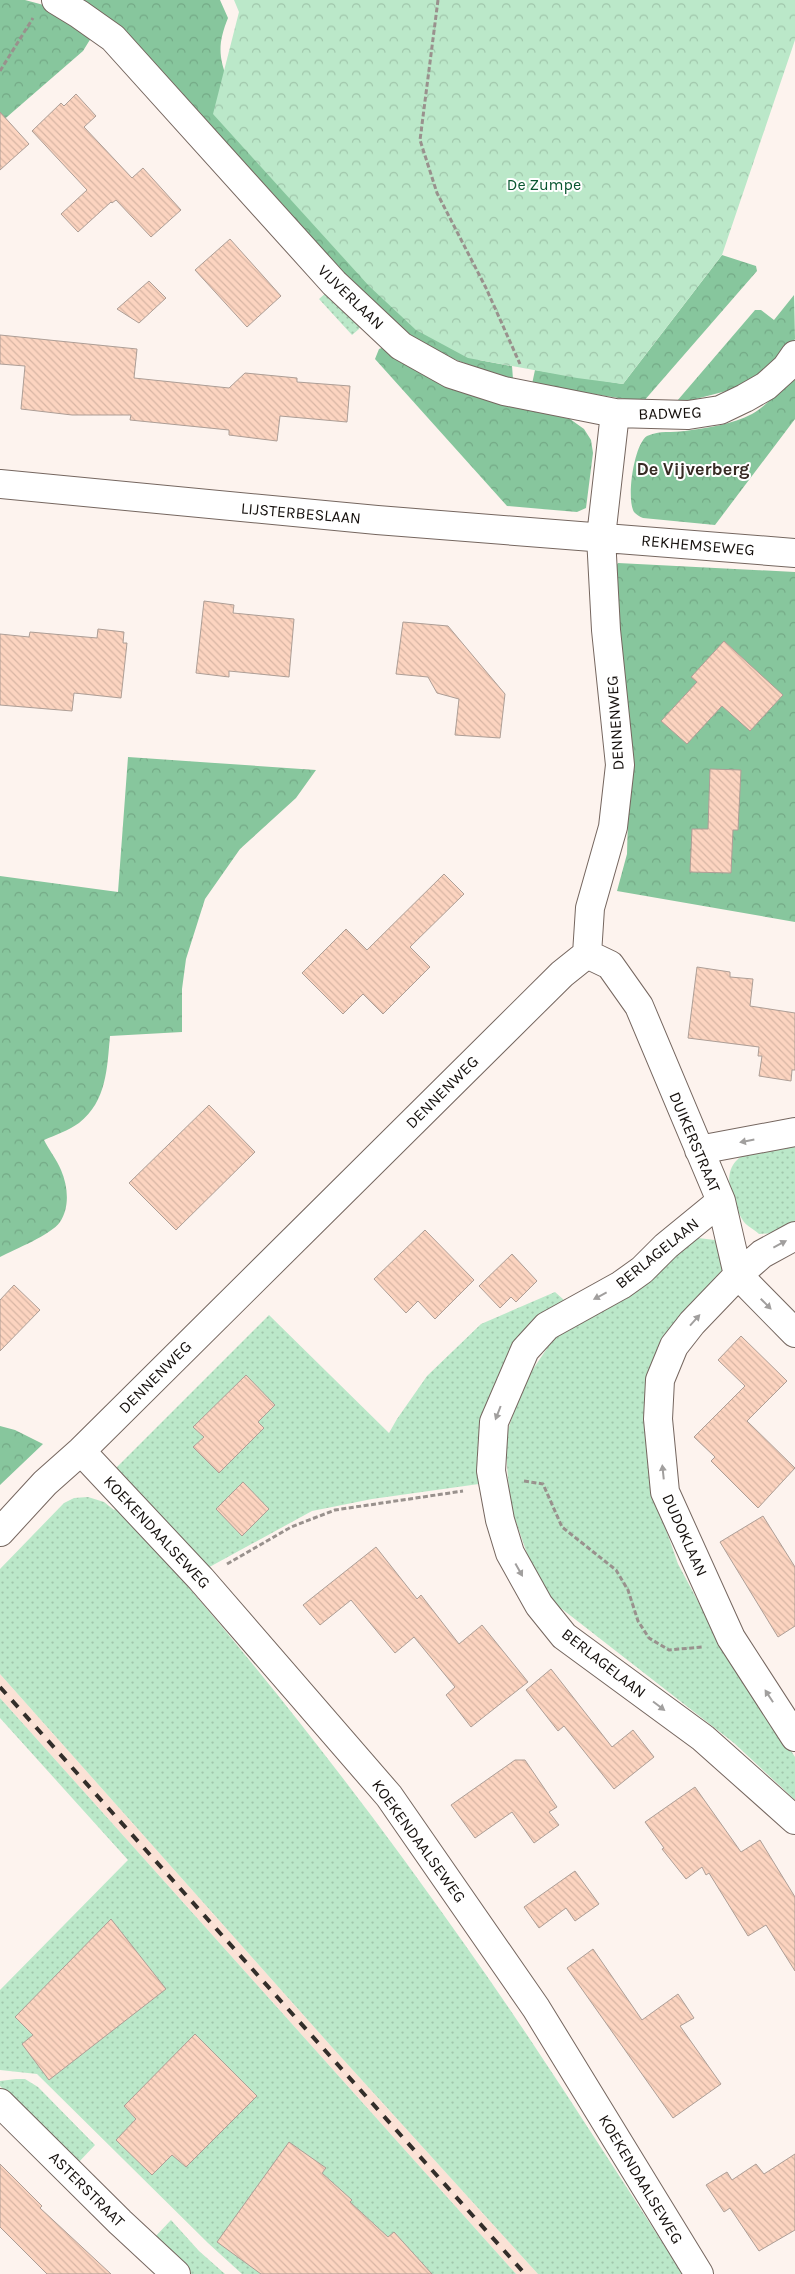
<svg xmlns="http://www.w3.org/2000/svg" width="795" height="2274" viewBox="0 0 795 2274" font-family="Karla,sans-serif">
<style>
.built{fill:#fbe2d6}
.grass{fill:url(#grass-dots)}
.forest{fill:url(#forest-crowns)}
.park{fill:url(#park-crowns)}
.building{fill:url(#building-back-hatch);stroke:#ad9e96}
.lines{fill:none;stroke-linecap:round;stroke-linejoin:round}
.minor-casing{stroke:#75665f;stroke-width:30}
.path{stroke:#99918d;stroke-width:3;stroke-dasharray:5 2.5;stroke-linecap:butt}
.minor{stroke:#fff;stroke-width:28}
.rail{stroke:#332e2a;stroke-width:4;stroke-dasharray:9 9;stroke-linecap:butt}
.oneway{fill:#a19f9e}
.labels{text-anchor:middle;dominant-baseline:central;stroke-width:4;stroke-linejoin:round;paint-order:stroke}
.park-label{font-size:16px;fill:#095631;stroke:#fff}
.street-label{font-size:16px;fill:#140f0c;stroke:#fff}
.neighbourhood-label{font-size:18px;font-weight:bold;fill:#372b24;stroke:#fff}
</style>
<defs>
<pattern id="grass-dots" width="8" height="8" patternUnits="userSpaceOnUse" patternTransform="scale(1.25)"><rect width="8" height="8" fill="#bbe8c9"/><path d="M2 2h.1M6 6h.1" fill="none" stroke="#a0c6ab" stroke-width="1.8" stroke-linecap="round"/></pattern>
<pattern id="forest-crowns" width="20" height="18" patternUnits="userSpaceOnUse" patternTransform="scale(1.25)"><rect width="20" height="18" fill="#87c69d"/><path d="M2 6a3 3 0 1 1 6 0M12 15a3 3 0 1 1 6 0" fill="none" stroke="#74a986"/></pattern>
<pattern id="park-crowns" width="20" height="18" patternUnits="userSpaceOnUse" patternTransform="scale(1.25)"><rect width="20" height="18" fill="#bbe8c9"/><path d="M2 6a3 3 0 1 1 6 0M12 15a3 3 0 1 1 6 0" fill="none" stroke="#a0c6ab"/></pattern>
<pattern id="building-back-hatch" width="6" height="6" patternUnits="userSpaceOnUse" patternTransform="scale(1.25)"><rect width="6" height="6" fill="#fcd4c0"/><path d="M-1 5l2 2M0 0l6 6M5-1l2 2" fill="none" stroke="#d7b5a4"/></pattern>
</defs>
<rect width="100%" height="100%" fill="#fdf3ee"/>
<!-- built -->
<path class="built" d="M0,1674L331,2046L538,2274H516L0,1698Z"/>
<!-- grass -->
<path class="grass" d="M327,292L360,325L359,329L352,335L319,299Z
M795,1146V1223L779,1233L759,1234C755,1230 747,1226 744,1222C734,1207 721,1177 736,1161C749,1147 778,1148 795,1146Z
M698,1238L715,1240L725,1251L724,1268L706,1289L647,1385L645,1433L654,1495L678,1564L715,1633L795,1757V1800L734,1743L553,1602L529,1559L510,1505L505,1439L523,1384L554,1338L643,1278L688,1240Z
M555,1292L564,1300L538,1319L486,1483L372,1499L312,1511L204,1570L113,1471L269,1315L389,1433L397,1419L427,1376L481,1324Z
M88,1497L104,1502L114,1510L118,1506C241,1644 357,1791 463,1942C540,2050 610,2163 683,2274H538L331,2046L0,1674V1569L64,1503L74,1498Z
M0,1698L516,2274H242L208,2243L37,2074L0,2070V1990L128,1860L0,1718Z
M16,2079H25L38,2087L95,2145L77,2164L0,2086V2081Z
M171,2220L199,2251L225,2274H187L153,2239Z"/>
<!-- forest -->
<path class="forest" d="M0,0H25L51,7L91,38L83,51L0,123Z
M80,0H220L228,18C218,43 218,56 228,81L479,360L512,366L513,379C474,367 433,354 400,331C389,323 380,314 370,306Z
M722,255L756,266L757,271L643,402L532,384L535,370L623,384Z
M794,295L795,339L778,364L753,384L692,400L677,401L755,310H761L774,320Z
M384,347L503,404L570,419L584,429L591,440L593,453L586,508L577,512L507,506L375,359L379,349Z
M795,371V419L715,525L643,518C640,517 636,514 634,512C626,499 634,444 647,436C660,430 672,433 685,431C707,428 733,424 752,414C767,406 785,385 795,371Z
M618,563L795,572V922L617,891L627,854L629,782L611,573Z
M128,757L316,770L296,798L240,849L205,899L186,959L182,989V1032L110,1036C107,1068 107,1101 79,1123C69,1130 56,1135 44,1140C49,1150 57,1160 61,1170C68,1186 70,1207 60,1222C51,1235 15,1249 0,1257V876L118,892Z
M0,1426L15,1430L43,1444L0,1485Z"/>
<!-- park -->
<path class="park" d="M234,0H795V40L722,255L623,384L577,378L468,358L416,330L369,286L213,114L239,12Z"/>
<!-- building -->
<path class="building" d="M76,94L96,116L84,127L132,178L143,168L181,210L151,237L116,200L112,203L111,202L78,232L61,214L87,190L32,131L61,103L64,106Z
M0,112L29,144L0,170Z
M230,239L281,296L247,327L195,270Z
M149,281L166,298L139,323L117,309Z
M0,335L137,349L134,378L229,388L245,373L297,378V382L350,386L347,422L280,416L277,441L229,435V430L130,420L131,415H72L21,409L25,366L0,364Z
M204,601L234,605L233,613L294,619L289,677L229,671V677L196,673Z
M403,622L448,626L484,669L505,694L500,738L455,735L459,699L437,693L428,677L396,674Z
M98,629L124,632L123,643H127L121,698L74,693L72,711L0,705V634L29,637L30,632L97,638Z
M724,641L783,695L750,731L722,706L687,744L661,721L697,682L691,677Z
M710,769L741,770L738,830H733L731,873L690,872L692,829H708Z
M444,874L464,894L410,947L430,967L383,1014L363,994L343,1014L302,973L346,929L367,950Z
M697,967L730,972V977L753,979L750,1006L795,1013V1070H792L791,1081L759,1076L762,1056H758L759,1047L688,1038Z
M209,1105L255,1152L176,1230L129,1183Z
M425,1230L474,1280L435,1319L418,1301L406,1313L374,1279Z
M512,1254L537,1281L516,1302L511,1297L500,1308L479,1286Z
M14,1285L40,1310L0,1351V1300Z
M741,1336L787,1381L747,1421L795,1468L758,1508L711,1461L715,1457L694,1437L745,1386L718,1360Z
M246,1375L275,1405L258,1422L264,1428L219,1473L193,1447L204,1437L193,1427Z
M243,1482L269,1509L242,1536L216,1509Z
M763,1516L795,1567V1626L778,1637L720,1542Z
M376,1547L417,1599L421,1595L459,1644L482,1625L528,1682L471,1727L446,1695L455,1687L414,1637L395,1653L351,1600L320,1625L303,1605Z
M551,1669L612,1747L633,1730L654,1757L614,1789L564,1726L558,1731L526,1690Z
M515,1760H525L557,1807L549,1812L559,1825L534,1843L512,1812L475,1838L451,1805Z
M695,1787L741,1852L760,1840L795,1897V1971L766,1925L748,1936L709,1873L706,1875L702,1867L686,1879L662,1849L664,1848L645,1822Z
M575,1871L599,1904L575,1921L566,1908L539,1928L524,1907Z
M111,1919L166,1989L49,2080L22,2044L33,2035L15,2017Z
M593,1949L642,2020L678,1994L694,2018L680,2026L721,2084L673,2118L567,1968Z
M195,2034L257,2096L186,2167L172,2155L152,2175L116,2140L136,2119L124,2106Z
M289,2142L326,2168L322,2173L352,2200L350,2202L388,2237L394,2232L432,2274H261L217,2242Z
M795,2154V2230L759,2251L730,2208L724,2212L706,2185L727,2172L732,2180L756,2164L764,2174Z
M0,2164L42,2206L40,2208L111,2274H47L0,2227Z"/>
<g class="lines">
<defs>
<path id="minor" d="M56,0L79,14L113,38L334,283L401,346L451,374L504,391L615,413L688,415L720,410L745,398L766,386L786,368L795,355
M0,484L377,520L795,553
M587,954L610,965L639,1006L721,1201L738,1275L795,1333
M699,1150L795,1132
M721,1201L666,1246L642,1270L621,1285L547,1326L525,1350L494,1422L491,1471L500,1520L510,1553L539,1605L564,1636L703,1738L795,1820
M795,1236L762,1254L738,1275L692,1323L674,1346L660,1380L658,1419L665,1492L731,1638L795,1737
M81,1451L201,1579L389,1796L536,2008L699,2274
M0,1532L45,1483L81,1451L562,974L587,954L590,908L613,827L620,765L606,630L601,537L615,413
M0,2103L120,2222L176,2274"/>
</defs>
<!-- minor casing -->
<use href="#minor" class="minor-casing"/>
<!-- path -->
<path class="path" d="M438,0L420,140L437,193L486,288L520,364
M0,71L33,18
M524,1481L543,1484L562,1527L616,1570L628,1590L638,1621L649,1638L669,1650L702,1647
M227,1564L291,1527L335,1510L463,1491"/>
<!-- minor -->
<use href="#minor" class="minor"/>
<!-- rail -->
<path class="rail" d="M0,1687L525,2274"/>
</g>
<!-- one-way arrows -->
<defs><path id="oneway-solid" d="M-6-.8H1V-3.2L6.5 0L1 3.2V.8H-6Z" transform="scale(1.25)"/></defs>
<g class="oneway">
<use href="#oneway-solid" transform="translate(747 1141) rotate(169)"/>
<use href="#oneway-solid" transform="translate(780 1244) rotate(-28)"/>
<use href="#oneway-solid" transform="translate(600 1296) rotate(152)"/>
<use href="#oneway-solid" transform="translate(766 1304) rotate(45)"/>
<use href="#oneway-solid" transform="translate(695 1320) rotate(-48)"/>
<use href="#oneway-solid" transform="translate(498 1413) rotate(111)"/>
<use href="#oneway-solid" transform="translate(663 1472) rotate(-96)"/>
<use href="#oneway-solid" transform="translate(519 1570) rotate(61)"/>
<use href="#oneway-solid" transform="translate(769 1696) rotate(-123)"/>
<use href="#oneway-solid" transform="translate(659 1706) rotate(37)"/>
</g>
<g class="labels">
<!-- park labels -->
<g class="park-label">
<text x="544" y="184">De Zumpe</text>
</g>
<!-- street labels -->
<g class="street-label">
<text transform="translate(351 297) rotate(44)">VIJVERLAAN</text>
<text transform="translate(670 413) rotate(-2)">BADWEG</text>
<text transform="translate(301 513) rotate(5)">LIJSTERBESLAAN</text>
<text transform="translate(698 545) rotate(5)">REKHEMSEWEG</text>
<text transform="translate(615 723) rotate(-94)">DENNENWEG</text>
<text transform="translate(442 1092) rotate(-45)">DENNENWEG</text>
<text transform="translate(695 1142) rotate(67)">DUIKERSTRAAT</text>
<text transform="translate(657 1253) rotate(-39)">BERLAGELAAN</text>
<text transform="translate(155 1377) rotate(-45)">DENNENWEG</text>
<text transform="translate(157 1532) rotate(47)">KOEKENDAALSEWEG</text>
<text transform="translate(685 1535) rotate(66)">DUDOKLAAN</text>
<text transform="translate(604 1663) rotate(38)">BERLAGELAAN</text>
<text transform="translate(419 1841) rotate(54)">KOEKENDAALSEWEG</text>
<text transform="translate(641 2179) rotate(59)">KOEKENDAALSEWEG</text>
<text transform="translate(87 2189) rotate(45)">ASTERSTRAAT</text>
</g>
<!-- neighbourhood labels -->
<g class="neighbourhood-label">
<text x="693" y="469">De Vijverberg</text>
</g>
</g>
</svg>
